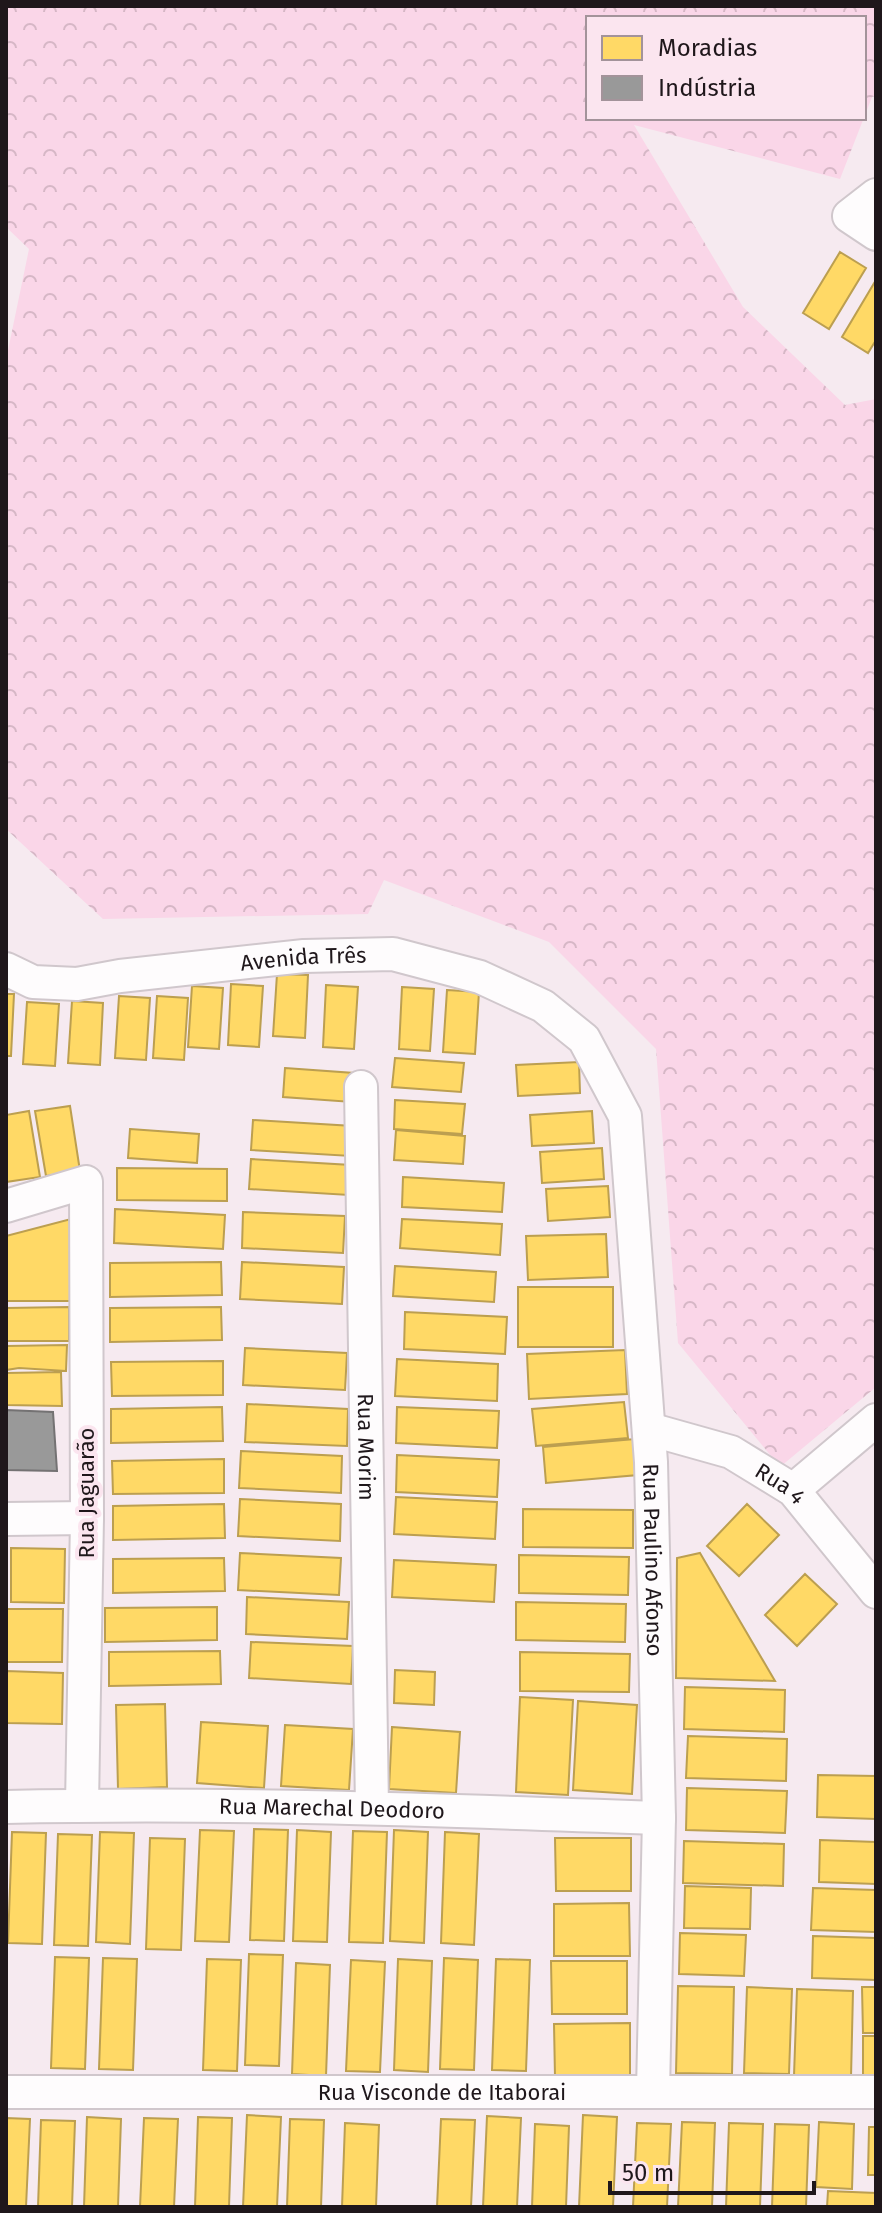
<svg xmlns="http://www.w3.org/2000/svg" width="882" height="2213" viewBox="0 0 882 2213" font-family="'Fira Sans',sans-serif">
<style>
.forest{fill:url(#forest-crowns);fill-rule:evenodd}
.homes{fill:#ffd966;stroke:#bc9f50;stroke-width:2}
.industry{fill:#999;stroke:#747273;stroke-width:2}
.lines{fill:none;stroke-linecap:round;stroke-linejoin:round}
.minor-casing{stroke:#d0c7cc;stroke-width:36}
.minor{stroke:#fefcfd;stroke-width:32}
.labels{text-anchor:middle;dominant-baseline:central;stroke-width:8;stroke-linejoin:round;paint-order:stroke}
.street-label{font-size:22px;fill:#1f171b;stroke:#fbe5ef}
</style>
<defs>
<pattern id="forest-crowns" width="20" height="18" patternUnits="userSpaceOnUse" patternTransform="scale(2)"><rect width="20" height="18" fill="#fad6e8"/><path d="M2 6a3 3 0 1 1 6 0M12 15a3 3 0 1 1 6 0" fill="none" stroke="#d6b7c6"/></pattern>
</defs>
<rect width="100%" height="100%" fill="#f6eaf0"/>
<!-- forest -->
<path class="forest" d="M6,6H876V96L872,97L840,179L634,125L743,307L845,405L876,399V1387L780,1467L678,1343L656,1049L549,942L384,880L368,914L103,919L6,829V360L29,249L6,227ZM588,18H864V118H588Z"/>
<!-- homes -->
<path class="homes" d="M840,252L866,268L829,329L803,313Z
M876,280V340L868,353L842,337Z
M277,974L308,975L305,1038L273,1036Z
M231,984L263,986L259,1047L228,1045Z
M326,985L358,987L354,1049L323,1047Z
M192,986L223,988L219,1049L188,1047Z
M402,987L434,989L430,1051L399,1049Z
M447,990L479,992L475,1054L443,1052Z
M6,994H14L11,1056H6Z
M119,996L150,998L146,1060L115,1058Z
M157,996L188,998L184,1060L153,1058Z
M72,1001L103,1003L100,1065L68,1063Z
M27,1002L59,1004L55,1066L23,1064Z
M395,1058L464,1063L461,1092L392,1087Z
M579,1062L580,1093L518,1096L516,1065Z
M285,1068L354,1073L352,1102L283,1097Z
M395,1100L465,1104L462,1134L394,1129Z
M70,1106L80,1171L46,1176L35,1111Z
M29,1111L40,1177L6,1182V1115Z
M592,1111L594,1143L532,1146L530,1115Z
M253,1120L353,1126L351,1156L251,1150Z
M130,1129L199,1134L197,1163L128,1158Z
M396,1130L465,1136L463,1164L394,1160Z
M602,1148L604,1179L542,1183L540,1152Z
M251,1159L351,1165L349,1195L249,1189Z
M117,1168L227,1169V1201L117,1200Z
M403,1177L504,1183L502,1212L402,1207Z
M608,1186L610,1217L548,1221L546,1189Z
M115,1209L225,1215L223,1249L114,1243Z
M243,1212L345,1216L343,1253L242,1248Z
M71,1219L72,1301H6V1236Z
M402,1219L502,1224L500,1255L400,1248Z
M606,1234L608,1277L528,1280L526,1236Z
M221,1262L222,1295L110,1297V1263Z
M242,1262L344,1267L342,1304L240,1299Z
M395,1266L496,1272L494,1302L393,1296Z
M518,1287H613V1347H518Z
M69,1307V1341H6V1308Z
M221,1307L222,1340L110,1342V1308Z
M405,1312L507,1317L505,1354L404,1349Z
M67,1345L66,1371L19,1368L6,1370V1346Z
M245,1348L347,1353L345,1390L243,1385Z
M625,1350L627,1394L529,1399L527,1354Z
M397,1359L498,1364L497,1401L395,1396Z
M223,1361V1395L112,1396L111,1362Z
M61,1372L62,1406L6,1405V1373Z
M624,1402L628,1438L536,1446L532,1409Z
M247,1404L348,1409L347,1446L245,1442Z
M222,1407L223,1441L111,1443V1409Z
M397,1407L499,1411L497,1448L396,1443Z
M635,1439L638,1475L546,1483L543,1447Z
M241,1451L342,1456L341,1493L239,1488Z
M397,1455L499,1460L497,1497L396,1492Z
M224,1459V1493L113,1494L112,1461Z
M396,1497L497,1502L495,1539L394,1534Z
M240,1499L341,1504L340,1541L238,1536Z
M224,1504L225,1538L113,1540V1506Z
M747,1504L779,1535L739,1576L707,1546Z
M523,1509L633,1510V1548L523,1547Z
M11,1548L65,1549L64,1603L11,1602Z
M240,1553L341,1558L339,1595L238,1590Z
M700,1553L775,1681L676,1678L677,1558Z
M519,1555L629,1557L628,1595L519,1593Z
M224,1558L225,1591L113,1593V1559Z
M394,1560L496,1565L494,1602L392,1597Z
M805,1574L837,1604L797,1646L765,1615Z
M247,1597L349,1602L347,1639L246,1634Z
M516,1602L626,1604L625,1642L516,1640Z
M217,1607V1640L105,1642V1608Z
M6,1609H63L62,1662H6Z
M251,1642L353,1646L351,1684L249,1678Z
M220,1651L221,1684L109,1686V1652Z
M520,1652L630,1654L629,1692L520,1691Z
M395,1670L435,1672L434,1705L394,1703Z
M6,1671L63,1673L62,1724L6,1723Z
M685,1687L785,1690L784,1732L684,1729Z
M520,1697L573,1700L568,1795L516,1792Z
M578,1701L637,1705L632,1794L573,1790Z
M165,1704L167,1787L118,1789L116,1705Z
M201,1722L268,1726L264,1788L197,1783Z
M285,1725L353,1729L349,1790L281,1786Z
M392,1727L460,1732L456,1793L389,1789Z
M688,1736L787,1739L786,1781L686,1778Z
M818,1775L876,1776V1819L817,1817Z
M687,1788L787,1791L785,1833L686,1830Z
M254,1829L288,1830L284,1941L250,1940Z
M200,1830L234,1831L229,1942L195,1941Z
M297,1830L331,1832L327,1942L293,1941Z
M394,1830L428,1832L424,1943L390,1941Z
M353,1831L387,1832L383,1943L349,1942Z
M12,1832L46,1833L42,1944L8,1943Z
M100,1832L134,1833L130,1944L96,1942Z
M445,1832L479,1834L474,1945L441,1943Z
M58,1834L92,1835L88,1946L54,1945Z
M150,1838L185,1839L181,1950L146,1949Z
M555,1838H631V1891H556Z
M820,1840L876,1842V1884L819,1882Z
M684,1841L784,1844L783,1886L683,1883Z
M685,1886L751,1888L750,1929L684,1928Z
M813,1888L876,1890V1932L811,1930Z
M629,1903L630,1956H554V1904Z
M680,1933L746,1935L744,1976L679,1974Z
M813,1936L876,1938V1980L812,1978Z
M249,1954L283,1955L279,2066L245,2065Z
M55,1957L89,1958L85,2069L51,2068Z
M103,1958L137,1959L133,2070L99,2069Z
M444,1958L478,1960L474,2070L440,2069Z
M207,1959L241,1960L237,2071L203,2070Z
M398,1959L432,1961L428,2072L394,2070Z
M496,1959L530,1960L526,2071L492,2070Z
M351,1960L385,1962L380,2072L346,2071Z
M551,1961H627V2014H552Z
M296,1963L330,1965L326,2076L292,2074Z
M678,1986L734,1987L732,2074L676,2073Z
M747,1987L792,1989L789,2074L744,2073Z
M862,1987H876V2033H863Z
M797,1989L853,1991L851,2078L794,2076Z
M630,2023V2076L555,2077L554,2024Z
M863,2036H876V2080L863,2081Z
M247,2115L281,2117L277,2207H243Z
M583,2115L617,2117L613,2207H579Z
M487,2116L521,2118L517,2207H483Z
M87,2117L121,2119L118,2207H84Z
M198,2117L232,2118L229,2207H195Z
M6,2118L30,2119L26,2207H6Z
M144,2118L178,2119L174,2207H140Z
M290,2119L324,2120L321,2207H287Z
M441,2119L475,2120L471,2207H437Z
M41,2120L75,2121L72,2207H38Z
M682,2122L715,2123L712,2207H678Z
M819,2122L854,2124L852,2189L816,2187Z
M345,2123L379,2125L376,2207H342Z
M637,2123L671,2124L667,2207H633Z
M729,2123L763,2124L760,2207H726Z
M535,2124L569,2126L566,2207H532Z
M775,2124L809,2125L806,2207H772Z
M869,2127H876V2175H868Z
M828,2191L876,2193V2207H827Z"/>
<!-- industry -->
<path class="industry" d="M6,1410L53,1412L57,1471L6,1470Z"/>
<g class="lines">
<defs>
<g id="minor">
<path d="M876,195L849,216L876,234"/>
<path id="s1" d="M6,969L33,982L77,984L120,976L304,956L393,954L480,977L543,1006L584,1039L625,1116L651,1462L659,1818L653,2091"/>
<path id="s2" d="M361,1087L372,1808"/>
<path d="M6,1206L86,1182L87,1518L82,1805"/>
<path id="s3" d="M649,1429L731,1452L793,1490L876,1592"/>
<path d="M793,1490L876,1420"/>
<path d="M6,1519L87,1518"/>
<path id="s4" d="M6,1807C224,1802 441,1810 659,1818"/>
<path id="s5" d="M6,2092H876"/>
</g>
</defs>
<!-- minor casing -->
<use href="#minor" class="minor-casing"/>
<!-- minor -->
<use href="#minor" class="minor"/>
</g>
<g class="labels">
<!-- street labels -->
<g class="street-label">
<text stroke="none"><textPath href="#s1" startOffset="302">Avenida Três</textPath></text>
<text stroke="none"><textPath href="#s2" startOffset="360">Rua Morim</textPath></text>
<text stroke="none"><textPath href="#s3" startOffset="144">Rua 4</textPath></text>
<text transform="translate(86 1493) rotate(-90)">Rua Jaguarão</text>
<text stroke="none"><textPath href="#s1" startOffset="1136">Rua Paulino Afonso</textPath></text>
<text stroke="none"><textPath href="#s4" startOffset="326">Rua Marechal Deodoro</textPath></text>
<text stroke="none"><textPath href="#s5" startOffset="436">Rua Visconde de Itaborai</textPath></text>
</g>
</g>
<!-- border -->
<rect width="882" height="2213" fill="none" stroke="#1f171b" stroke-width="16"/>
<!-- legend -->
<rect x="586" y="16" width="280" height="104" fill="#fbe5ef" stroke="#a3939a" stroke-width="2"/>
<rect x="602" y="36" width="40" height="24" fill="#ffd966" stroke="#a3939a" stroke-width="2"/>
<text x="658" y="56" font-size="24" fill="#1f171b">Moradias</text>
<rect x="602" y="76" width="40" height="24" fill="#999999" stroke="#a3939a" stroke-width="2"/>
<text x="658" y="96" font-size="24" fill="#1f171b">Indústria</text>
<!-- scale -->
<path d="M610 2181v12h204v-12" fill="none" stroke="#1f171b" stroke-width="4"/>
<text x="622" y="2181" font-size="24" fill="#1f171b" stroke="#fbe5ef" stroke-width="6" paint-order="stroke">50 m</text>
</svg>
